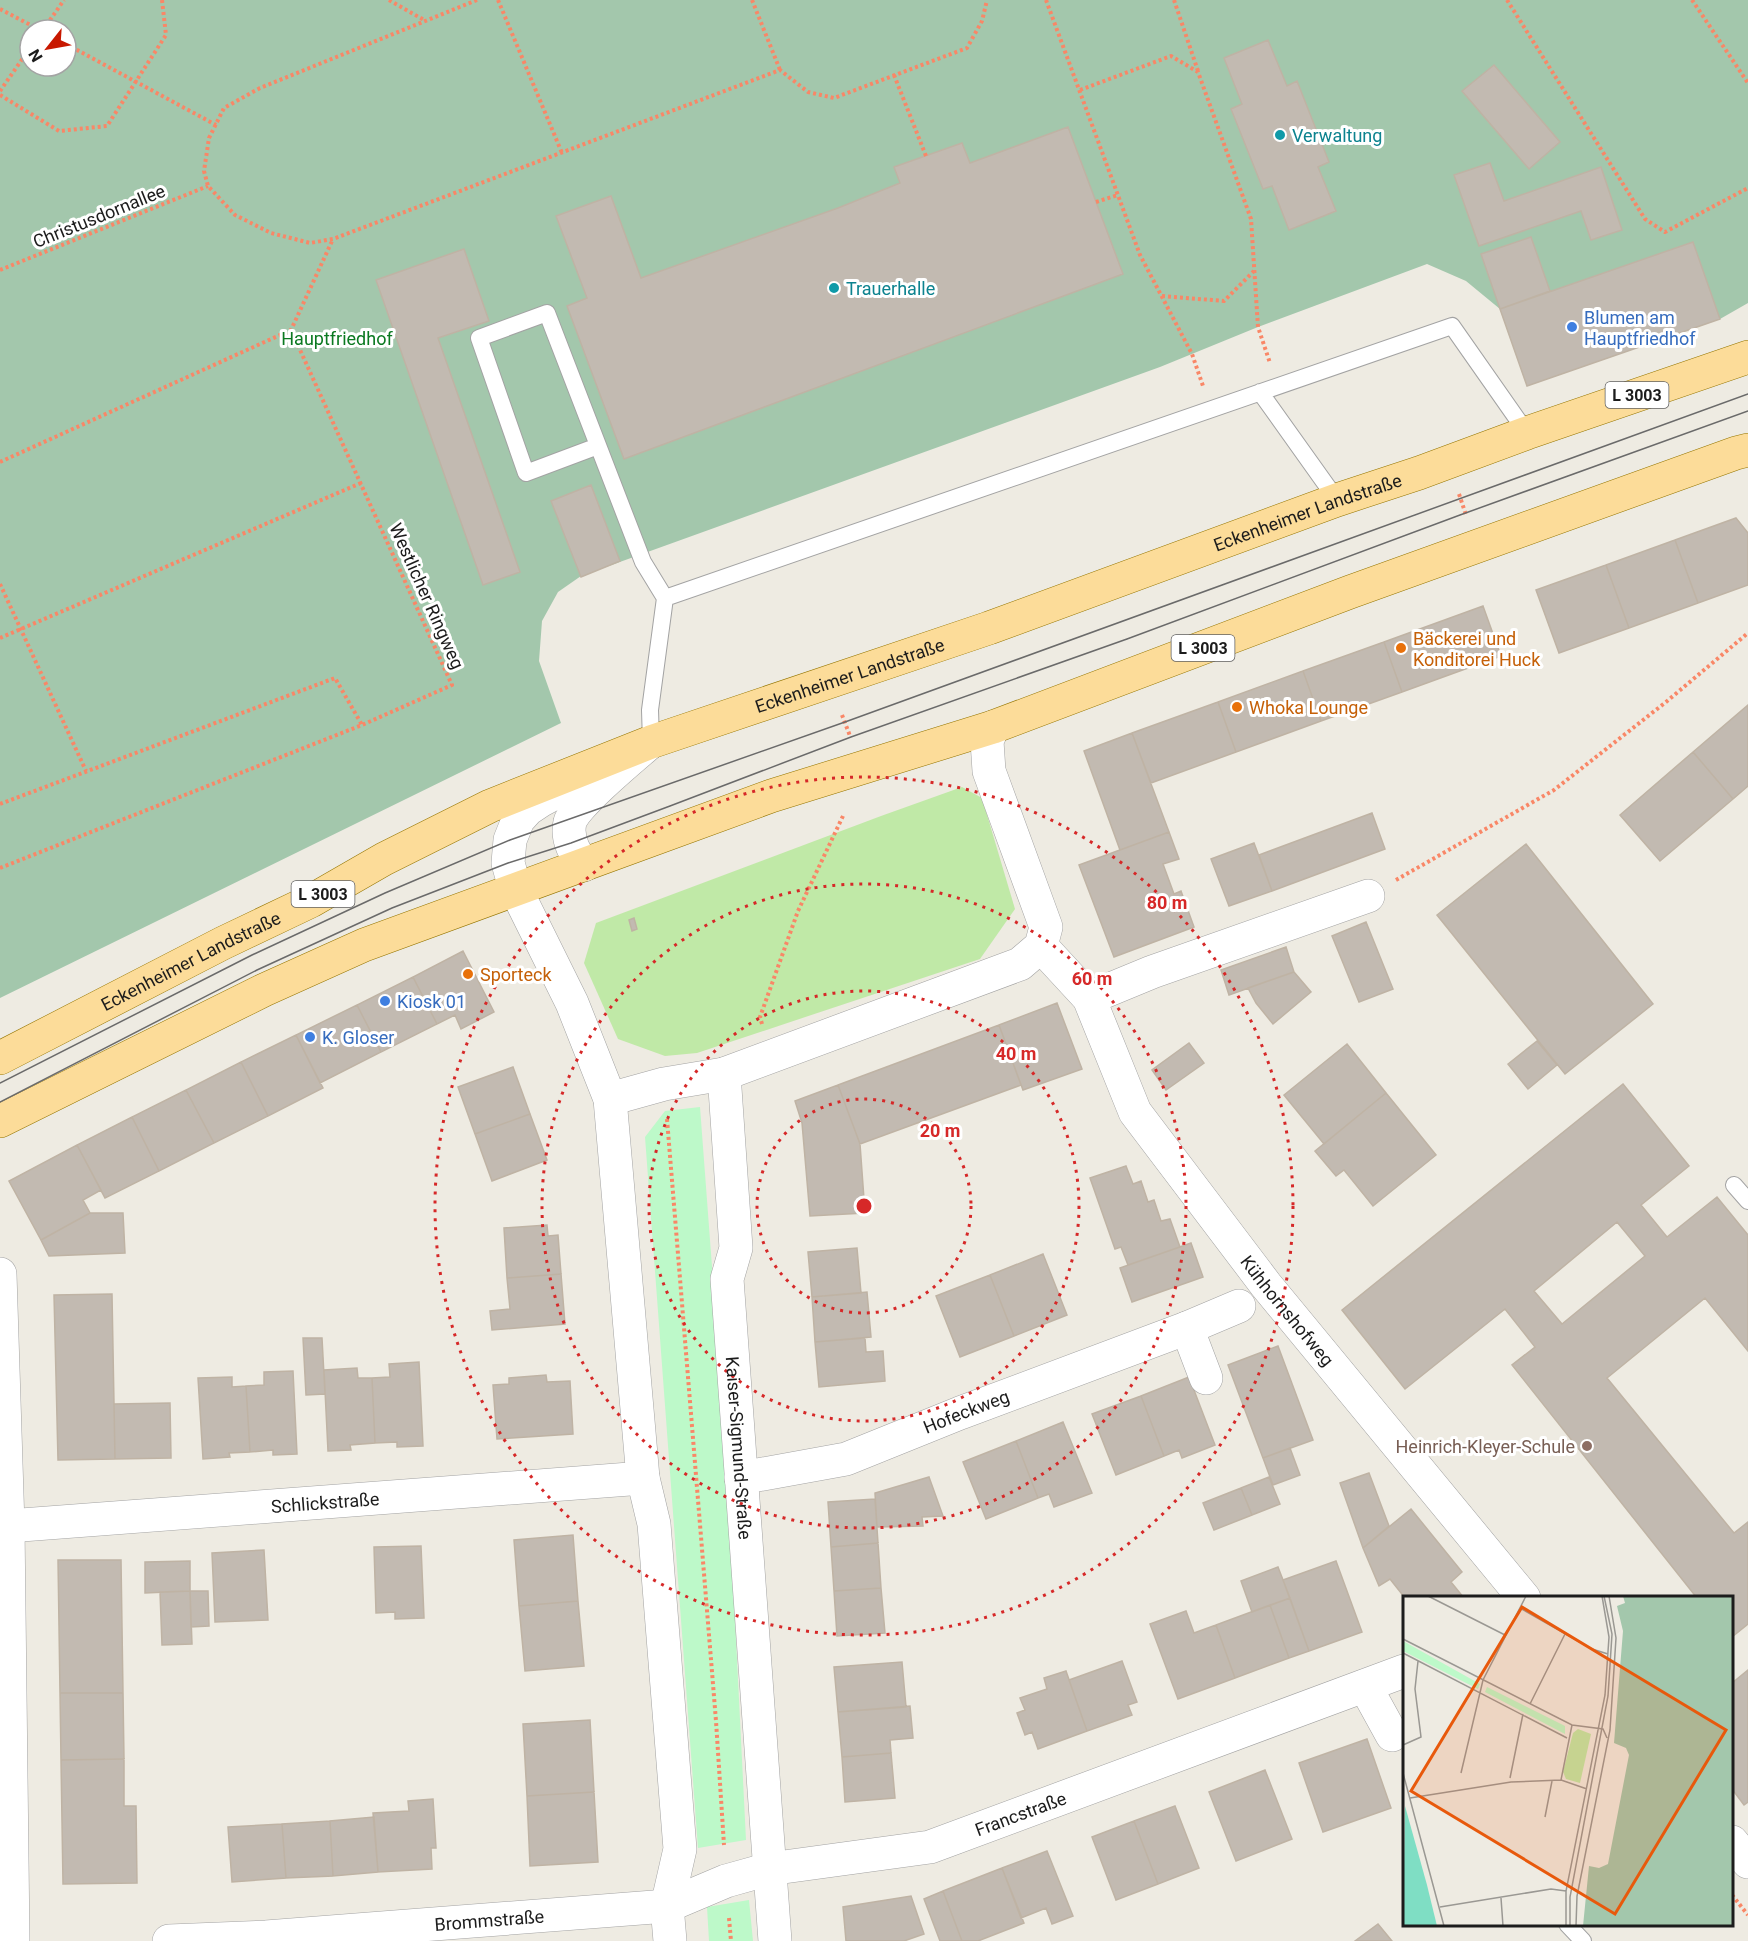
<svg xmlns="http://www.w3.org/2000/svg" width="1748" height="1941" viewBox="0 0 1748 1941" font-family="Roboto,sans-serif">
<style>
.grass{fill:#c0e9a7}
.cemetery{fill:#a3c7ac;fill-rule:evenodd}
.park{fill:#bdf9c9}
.building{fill:#c2bab1;stroke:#bfb3a4;stroke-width:1.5;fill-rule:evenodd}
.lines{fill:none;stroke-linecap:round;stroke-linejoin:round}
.lane-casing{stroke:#a3a3a3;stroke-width:18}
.street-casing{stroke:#a3a3a3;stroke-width:34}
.primary-casing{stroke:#947500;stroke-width:34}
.path{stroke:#f98767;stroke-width:4;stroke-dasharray:3 3;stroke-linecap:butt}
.lane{stroke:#fff;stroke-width:16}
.street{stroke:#fff;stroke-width:33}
.primary{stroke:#fcdc99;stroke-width:33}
.tram{stroke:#6a6a6a;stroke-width:1.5}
.ring{fill:none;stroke:#d62828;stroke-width:3;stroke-dasharray:3 6}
.culture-dot{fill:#0f9aa8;stroke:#fff;stroke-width:2}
.shop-dot{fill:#3f7fe0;stroke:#fff;stroke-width:2}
.food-dot{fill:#e8710a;stroke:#fff;stroke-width:2}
.education-dot{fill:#8d6e63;stroke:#fff;stroke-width:2}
.labels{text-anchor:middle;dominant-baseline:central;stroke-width:6;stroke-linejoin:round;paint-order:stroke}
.shield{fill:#fff;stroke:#606060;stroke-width:1.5}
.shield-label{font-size:16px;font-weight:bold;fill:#1c1c1c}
.culture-label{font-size:18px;fill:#0d838f;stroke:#fff;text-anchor:start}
.street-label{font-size:18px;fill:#1c1c1c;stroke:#fff}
.shop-label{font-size:18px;fill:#366cbe;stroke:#fff;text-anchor:start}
.park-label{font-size:18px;fill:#0b7921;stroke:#fff}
.food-label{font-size:18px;fill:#c56008;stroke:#fff;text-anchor:start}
.education-label{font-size:18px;fill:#785e54;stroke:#fff;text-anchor:end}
.inset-road{fill:none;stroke:#9a9893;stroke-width:1.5}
.view{fill:#e8590c;fill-opacity:0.15;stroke:#e8590c;stroke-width:3}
.inset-edge{fill:none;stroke:#1c1c1c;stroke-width:3}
.centre{fill:#d62828;stroke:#fff;stroke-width:3}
.ring-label{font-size:18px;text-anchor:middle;font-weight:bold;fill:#d62828;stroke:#fff;stroke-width:6;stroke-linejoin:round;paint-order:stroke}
</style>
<rect width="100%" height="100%" fill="#eeebe2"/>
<!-- grass -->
<path class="grass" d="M962,787L982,798L1015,909L980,959L697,1053L665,1056L618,1039L584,963L596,923L881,816Z"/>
<!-- cemetery -->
<path class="cemetery" d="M0,0H1748V303L1720,319L1527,386L1500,309L1466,281L1427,264L1258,327L1160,367L581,576L558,592L542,621L539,661L561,723L0,998ZM30,30H66V66H30Z"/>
<!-- park -->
<path class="park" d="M700,1107L728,1479L746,1840L698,1848L645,1137L665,1111Z
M749,1900L753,1941H709L707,1907Z"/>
<!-- building -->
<path class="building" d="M1268,40L1287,86L1297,81L1329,162L1318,167L1336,211L1289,230L1272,186L1263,189L1231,109L1242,104L1224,58Z
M1494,65L1560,142L1529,169L1462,91Z
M1068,127L1123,274L624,459L567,306L587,298L556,216L611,196L641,278L838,208L900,183L894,167L962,143L970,163Z
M1490,163L1504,201L1601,167L1622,230L1591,240L1581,211L1479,246L1454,175Z
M1531,237L1550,291L1500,309L1481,254Z
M1693,242L1720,319L1527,386L1500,309Z
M464,249L489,321L438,338L520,572L483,585L376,280Z
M591,485L620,561L581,577L551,501Z
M1736,518L1748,533V585L1698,603L1675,540Z
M1675,540L1698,603L1629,628L1606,565Z
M1606,565L1629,628L1559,653L1536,590Z
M1483,606L1501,656L1402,692L1384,642Z
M1384,642L1402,692L1321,721L1303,671Z
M1303,671L1321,721L1236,752L1218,702Z
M1218,702L1236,752L1151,783L1132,733Z
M1748,705V786L1733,799L1693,752Z
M1132,733L1169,832L1120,850L1084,751Z
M1693,752L1733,799L1660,861L1620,815Z
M1372,813L1385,849L1272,891L1259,855Z
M1169,832L1179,859L1163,864L1174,894L1181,891L1194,927L1114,957L1079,865Z
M1254,843L1272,891L1229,906L1211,859Z
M1526,844L1653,1004L1565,1074L1437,915Z
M634,918L637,929L632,931L629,920Z
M1366,922L1393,989L1359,1002L1332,936Z
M1286,947L1294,972L1229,995L1221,970Z
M463,951L494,1012L461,1029L455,1015L437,1024L413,977Z
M1294,972L1311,992L1273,1024L1256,1003L1248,988Z
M413,977L437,1024L381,1052L357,1005Z
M1057,1003L1082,1069L1023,1090L999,1025Z
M357,1005L381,1052L320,1083L296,1035Z
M999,1025L1021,1085L860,1144L838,1085Z
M296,1035L323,1088L268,1116L241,1062Z
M1537,1041L1557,1065L1528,1089L1508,1064Z
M1189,1043L1204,1063L1166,1090L1152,1070Z
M1347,1044L1386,1093L1324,1144L1284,1095Z
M241,1062L268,1116L214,1143L186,1090Z
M513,1067L530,1114L475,1134L458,1087Z
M1623,1084L1689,1166L1641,1205L1667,1237L1717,1197L1748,1235V1351L1705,1298L1607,1378L1734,1533L1748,1522V1624L1732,1637V1598H1697L1512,1365L1535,1347L1505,1309L1405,1389L1342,1310ZM1617,1222L1645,1256L1562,1324L1534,1291Z
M838,1085L860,1144L865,1213L810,1216L802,1123L795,1101Z
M186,1090L214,1143L159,1171L132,1117Z
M1386,1093L1436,1155L1373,1206L1344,1170L1336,1176L1315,1151Z
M530,1114L547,1160L492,1181L475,1134Z
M132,1117L159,1171L105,1198L77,1145Z
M77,1145L101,1190L83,1200L90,1213L41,1240L9,1181Z
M1126,1166L1133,1184L1141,1181L1148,1202L1154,1200L1161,1221L1170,1219L1180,1247L1128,1265L1121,1247L1115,1249L1090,1178Z
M90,1213H123L125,1253L49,1256L41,1240Z
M547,1225L548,1236L558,1235L561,1274L507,1278L504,1228Z
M1191,1243L1203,1277L1132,1302L1120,1268Z
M857,1248L861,1293L812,1297L808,1252Z
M1043,1254L1067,1315L1014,1336L990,1275Z
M561,1274L565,1324L492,1330L490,1311L510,1309L507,1278Z
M990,1275L1014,1336L960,1357L936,1296Z
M867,1292L871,1337L815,1342L812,1297Z
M112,1294L115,1459L58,1460L54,1295Z
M303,1338H322L325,1394L306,1395Z
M865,1338L866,1352L883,1351L885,1381L819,1387L815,1342Z
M1278,1346L1313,1440L1263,1458L1228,1365Z
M419,1362L423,1446L397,1447V1442L375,1443L372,1378L390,1377L389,1364Z
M357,1368L358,1378H372L375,1443L350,1445L351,1450L328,1451L324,1370Z
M293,1371L297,1454L273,1455V1450L250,1452L246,1386L264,1385V1372Z
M546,1375L547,1382L570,1381L573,1434L497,1439L493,1385L509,1384V1378Z
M232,1377V1387L246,1386L250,1452L229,1453L230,1457L203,1459L198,1378Z
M1189,1377L1215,1445L1182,1458L1179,1450L1164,1456L1141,1396Z
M1141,1396L1164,1456L1116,1475L1092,1414Z
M170,1403L171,1458L115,1459L114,1404Z
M1063,1422L1092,1493L1054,1507L1049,1494L1038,1498L1016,1441Z
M1016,1441L1038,1498L986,1519L963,1462Z
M1290,1448L1300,1475L1273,1485L1263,1458Z
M1369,1473L1389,1526L1363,1548L1340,1483Z
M929,1477L943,1516L922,1517L923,1526L877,1527L875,1493Z
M1269,1477L1280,1504L1252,1515L1241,1488Z
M1241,1488L1252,1515L1214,1530L1203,1503Z
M875,1499L878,1543L831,1547L828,1502Z
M1411,1509L1462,1572L1451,1582L1464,1598H1405L1390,1579L1379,1586L1363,1548Z
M573,1535L578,1601L519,1606L514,1540Z
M878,1543L881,1588L834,1591L831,1547Z
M421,1546L424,1618L395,1619V1612L376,1613L374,1547Z
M264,1550L268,1620L215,1622L212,1553Z
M58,1560H121L123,1693H60Z
M190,1561V1591L145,1593V1562Z
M1336,1561L1362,1632L1309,1651L1283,1580Z
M1278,1567L1290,1598L1252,1612L1241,1581Z
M881,1588L885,1633L837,1636L834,1591Z
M190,1591H208L209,1626L191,1627Z
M190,1591L192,1644L162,1645L160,1592Z
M1290,1598L1309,1651L1289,1658L1270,1605Z
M578,1601L584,1666L525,1671L519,1606Z
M1270,1605L1289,1658L1235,1678L1216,1625Z
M1186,1611L1194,1633L1216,1625L1235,1678L1178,1699L1150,1624Z
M1122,1661L1137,1702L1128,1705L1132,1715L1087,1731L1069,1680Z
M902,1662L906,1707L838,1712L834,1667Z
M1748,1670V1802L1744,1805L1732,1789V1683Z
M1066,1671L1087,1731L1038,1749L1032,1732L1025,1735L1017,1713L1025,1710L1020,1698L1047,1689L1044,1678Z
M60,1693H123L124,1759L61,1760Z
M910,1706L913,1738L890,1740L891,1753L842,1757L838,1712Z
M590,1720L594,1792L527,1796L523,1724Z
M1367,1739L1391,1808L1323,1832L1299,1763Z
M891,1753L895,1798L845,1802L842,1757Z
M124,1759V1806H136L137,1883L63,1884L61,1760Z
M1265,1770L1292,1839L1236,1861L1209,1792Z
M594,1792L598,1862L530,1866L527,1796Z
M433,1799L436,1848H431L432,1869L378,1872L373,1813L409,1811L408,1801Z
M1175,1806L1199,1868L1158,1884L1134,1821Z
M374,1817L378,1872L333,1876L330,1821Z
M330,1821L333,1876L286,1878L282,1824Z
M1134,1821L1158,1884L1116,1900L1092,1837Z
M282,1824L286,1878L232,1882L228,1827Z
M1047,1851L1073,1916L1052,1924L1046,1908L1021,1918L1002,1868Z
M1002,1868L1024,1923L978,1941H962L943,1891Z
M943,1891L962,1941H940L924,1899Z
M911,1896L924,1934L904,1941H846L843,1907Z
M1378,1924L1392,1941H1355Z"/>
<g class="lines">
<defs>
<path id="lane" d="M1260,392L1337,500
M598,446L526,473L479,338L547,313L643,562L665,598
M651,742L650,710L665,598L1452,326L1527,433
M1734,1185L1748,1201
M1567,1924L1583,1941"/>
<g id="street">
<path d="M568,786L540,801L528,809L518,820L510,840L508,863L515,888L572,1003L610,1099L643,1478L654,1524L680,1849L667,1906L670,1941"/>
<path d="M584,865C574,853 566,839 570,822C573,807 633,757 647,745"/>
<path id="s1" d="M1041,946L1089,998L1135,1112L1266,1285L1524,1598"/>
<path d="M1089,998L1152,972L1368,896"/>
<path id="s2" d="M724,1074L736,1248L727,1279L775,1941"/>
<path d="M610,1099L664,1084L724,1074L1020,964L1041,946L1046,927L989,771L987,741L993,727"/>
<path d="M0,1274L8,1526L13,1941"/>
<path d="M1187,1328L1206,1378"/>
<path id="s3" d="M741,1478L846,1459L960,1413L1187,1328L1239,1306"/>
<path id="s4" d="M8,1526L643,1478"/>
<path d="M1365,1686L1392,1735"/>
<path d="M1732,1842L1748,1862"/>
<path id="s5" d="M169,1941L266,1937L667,1906L726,1881L769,1869L930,1847L1404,1671"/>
</g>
<g id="primary">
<path id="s6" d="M0,1058L223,943L311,901L384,859L490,806L651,742L989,628L1337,500L1419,473L1527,433L1748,357"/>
<path d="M0,1121L264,990L364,945L771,796L993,727L1350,592L1736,453L1748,450"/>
</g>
</defs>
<!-- lane casing -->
<use href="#lane" class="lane-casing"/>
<!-- street casing -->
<use href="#street" class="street-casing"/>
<!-- primary casing -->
<use href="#primary" class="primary-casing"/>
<!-- path -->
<path class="path" d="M389,0L424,20
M477,0L260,88L224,108L209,138L204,171L208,186L235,215L271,233L310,243L333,239L780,70L808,92L834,98L967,48L982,21L987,0
M498,0L562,153
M752,0L780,70
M1046,0L1140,255L1192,354L1203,386
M1174,0L1198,71
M1507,0L1645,219L1665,232L1748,188
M1692,0L1748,83
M0,9L40,30
M43,30L64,0
M66,44L216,125
M894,75L926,156
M1080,90L1171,56L1198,72L1251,219L1258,327L1270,363
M0,91L30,48
M0,95L59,131L107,126L166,35L162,0
M1096,202L1118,195
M0,270L208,186
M1162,296L1224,301L1254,271
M0,462L291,330
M1459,494L1466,515
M0,584L86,771
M0,638L361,483
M842,715L850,736
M0,804L335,678L362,725
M0,868L362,725L452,685L291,330L333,239
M1396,880L1554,790L1666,702L1748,633
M762,1024L760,1017L798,911L843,816
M667,1119L716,1721L724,1845
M1732,1895L1748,1915
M729,1918L731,1941"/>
<!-- lane -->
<use href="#lane" class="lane"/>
<!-- street -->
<use href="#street" class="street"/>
<!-- primary -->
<use href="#primary" class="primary"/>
<!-- tram -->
<path class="tram" d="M0,1083L252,955L385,893L510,840L845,722L1748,394
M0,1102L257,970L392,908L508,863L571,843L670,806L851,737L1127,639L1460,515L1748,411"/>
</g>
<!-- distance rings -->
<g class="ring">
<circle cx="864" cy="1206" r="107"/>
<circle cx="864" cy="1206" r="215"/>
<circle cx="864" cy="1206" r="322"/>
<circle cx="864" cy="1206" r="429"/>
</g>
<!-- markers -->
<g class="culture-dot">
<circle cx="1280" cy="135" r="6"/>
<circle cx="834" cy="288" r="6"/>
</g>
<g class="shop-dot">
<circle cx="1572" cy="327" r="6"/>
<circle cx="385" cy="1001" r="6"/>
<circle cx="310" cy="1037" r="6"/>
</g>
<g class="food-dot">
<circle cx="1401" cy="648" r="6"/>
<circle cx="1237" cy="707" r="6"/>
<circle cx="468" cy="974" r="6"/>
</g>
<circle class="education-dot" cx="1587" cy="1446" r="6"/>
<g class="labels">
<!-- shield labels -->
<g class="shield">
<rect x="1605.5" y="382" width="63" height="26" rx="4.5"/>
<rect x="1171.5" y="635" width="63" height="26" rx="4.5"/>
<rect x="291.5" y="881" width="63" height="26" rx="4.5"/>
</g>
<g class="shield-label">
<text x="1637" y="395">L 3003</text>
<text x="1203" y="648">L 3003</text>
<text x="323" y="894">L 3003</text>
</g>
<!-- culture labels -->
<g class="culture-label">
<text x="1292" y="135">Verwaltung</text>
<text x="846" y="288">Trauerhalle</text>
</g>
<!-- street labels -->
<g class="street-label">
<text transform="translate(99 216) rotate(-22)">Christusdornallee</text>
<text stroke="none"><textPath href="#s6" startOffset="1420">Eckenheimer Landstraße</textPath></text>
<text transform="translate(427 596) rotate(66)">Westlicher Ringweg</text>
<text stroke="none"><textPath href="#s6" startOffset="934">Eckenheimer Landstraße</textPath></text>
<text stroke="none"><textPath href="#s6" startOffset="214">Eckenheimer Landstraße</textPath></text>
<text stroke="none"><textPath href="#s1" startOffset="444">Kühhornshofweg</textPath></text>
<text stroke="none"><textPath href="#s3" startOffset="236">Hofeckweg</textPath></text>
<text stroke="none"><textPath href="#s2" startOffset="376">Kaiser-Sigmund-Straße</textPath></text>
<text stroke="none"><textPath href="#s4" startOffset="318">Schlickstraße</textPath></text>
<text stroke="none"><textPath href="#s5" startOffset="867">Francstraße</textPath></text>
<text stroke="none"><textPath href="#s5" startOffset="321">Brommstraße</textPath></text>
</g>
<!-- shop labels -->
<g class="shop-label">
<text x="1584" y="317">Blumen am<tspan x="1584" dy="21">Hauptfriedhof</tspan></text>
<text x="397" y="1001">Kiosk 01</text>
<text x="322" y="1037">K. Gloser</text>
</g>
<!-- park labels -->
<g class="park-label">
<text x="337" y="338">Hauptfriedhof</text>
</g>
<!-- food labels -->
<g class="food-label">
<text x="1413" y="638">Bäckerei und<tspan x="1413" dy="21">Konditorei Huck</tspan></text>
<text x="1249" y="707">Whoka Lounge</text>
<text x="480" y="974">Sporteck</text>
</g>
<!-- education labels -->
<g class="education-label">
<text x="1575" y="1446">Heinrich-Kleyer-Schule</text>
</g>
</g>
<!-- overview -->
<g transform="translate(1403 1596)">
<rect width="330" height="330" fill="#eeebe2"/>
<path d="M175,133L188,138L177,187L163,183L160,176L170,137Z" fill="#c0e9a7"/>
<path d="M220,0H330V330H180L186,270L196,272L205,268L226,159L223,152L211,147L220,35L214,10L222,7Z" fill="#a3c7ac"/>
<path d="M0,45L77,88L75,93L0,55ZM84,91L162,130V138L82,96Z" fill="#bdf9c9"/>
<path d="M2,210L24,289L34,330H0Z" fill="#7fdec4"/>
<path class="inset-road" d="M25,0L102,39M117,12L189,53L205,58M0,43L169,129L200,133L204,142M0,57L164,142M127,108L162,38M169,129L158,184L184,193M0,149L18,141L12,93L15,65M0,177L41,330M58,177L80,84L123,0M107,182L120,118M7,202L108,186L158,184M142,221L149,185M98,302L100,330M37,311L148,293L163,295M163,330V295L202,99L206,41L199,0M167,330V301L205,100L209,38L201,0M173,330L174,300L207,134L213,42L206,0"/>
<path class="view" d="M119,11L323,134L212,318L8,195Z"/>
<rect width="330" height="330" class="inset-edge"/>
</g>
<circle cx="864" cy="1206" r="9" class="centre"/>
<g class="ring-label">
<text x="1167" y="909">80 m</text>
<text x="1092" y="985">60 m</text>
<text x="1016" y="1060">40 m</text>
<text x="940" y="1137">20 m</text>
</g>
<!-- north arrow -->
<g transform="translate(48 48) rotate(239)"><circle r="28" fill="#ffffff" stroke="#a4a4a4" stroke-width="1.5"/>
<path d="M0-4.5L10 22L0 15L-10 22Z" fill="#c81800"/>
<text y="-9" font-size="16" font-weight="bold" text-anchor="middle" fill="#1c1c1c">N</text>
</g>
</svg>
